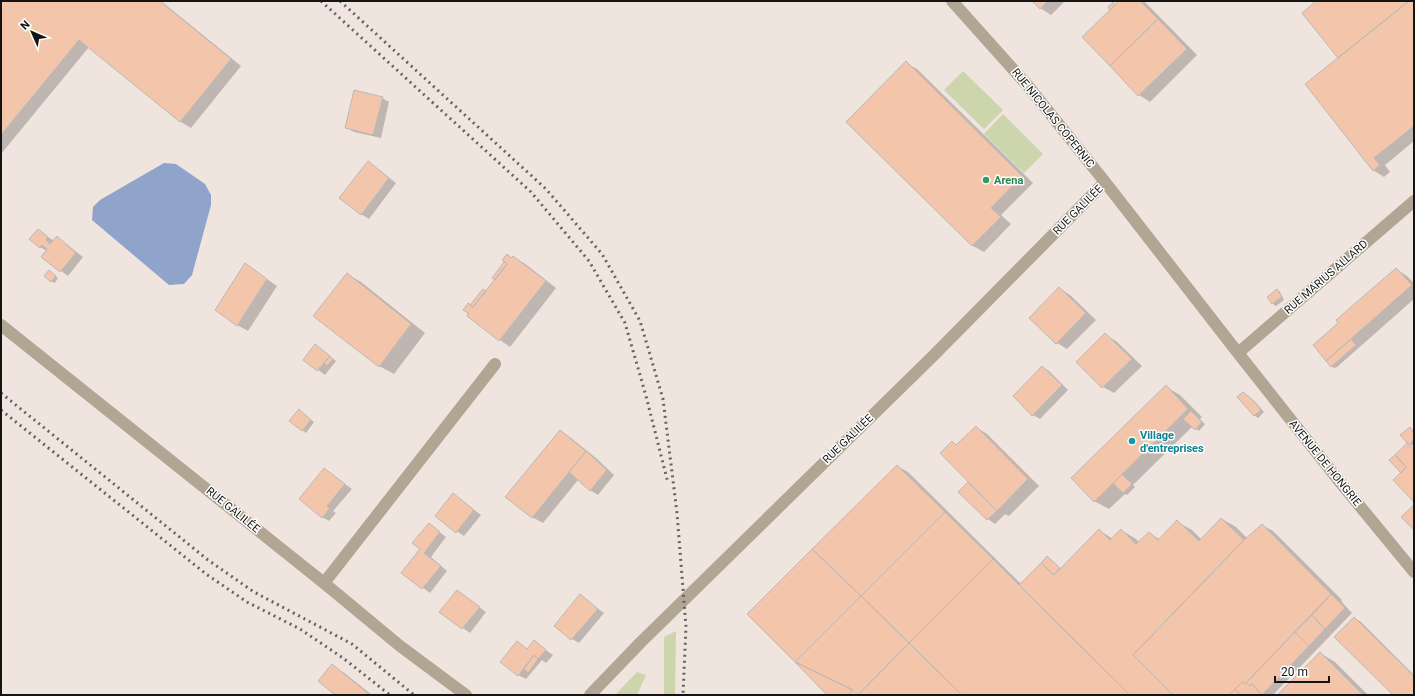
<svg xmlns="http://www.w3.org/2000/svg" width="1415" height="696" viewBox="0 0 1415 696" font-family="Roboto,sans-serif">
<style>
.built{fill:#f0e4de}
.green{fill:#ccd5ac}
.water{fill:#90a3cb}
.shadow{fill:#0003}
.building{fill:#f3c6ac;stroke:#bcb8b6}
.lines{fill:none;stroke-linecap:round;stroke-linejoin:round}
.street{stroke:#b1a594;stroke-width:12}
.rail{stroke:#666463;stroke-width:3;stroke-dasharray:2 4;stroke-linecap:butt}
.leisure-dot{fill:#2e9e5b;stroke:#fff;stroke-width:1.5}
.culture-dot{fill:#0f9aa8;stroke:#fff;stroke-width:1.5}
.labels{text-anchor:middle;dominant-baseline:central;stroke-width:3;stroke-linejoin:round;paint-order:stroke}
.street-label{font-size:11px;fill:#151413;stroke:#fff}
.leisure-label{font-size:11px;font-weight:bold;fill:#27864d;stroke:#fff;text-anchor:start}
.culture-label{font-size:11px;font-weight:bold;fill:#0d838f;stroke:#fff;text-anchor:start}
</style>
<rect width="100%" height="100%" fill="#f7f3f1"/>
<!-- built -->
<path class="built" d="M1,1H1414V695H1Z"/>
<!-- green -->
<path class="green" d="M963,71L1003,110L984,129L944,90Z
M1003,114L1043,154L1024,173L984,134Z
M676,631L675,695H664V637Z
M637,672L646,675L637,695H615Z"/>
<!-- water -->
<path class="water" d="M164,163L176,164L205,184L211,195V205L192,275L184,284L169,285L92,220L93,207L100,200Z"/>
<!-- shadow -->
<path class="shadow" d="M1,1H161L241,66L191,128L181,122L89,47L1,154Z
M1033,1H1065L1051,15L1040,8Z
M1121,1H1144L1197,55L1150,102L1139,95L1083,37L1112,10L1113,4L1116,5Z
M1318,1H1414V141L1385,165L1390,172L1384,177L1373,170L1340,58Z
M906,63L917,69L1033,183L1001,215L1011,224L984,252L973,246L847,122Z
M382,98L389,102L381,138L354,132L346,127Z
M375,167L396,183L369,219L361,214Z
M38,230L54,241L57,238L64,242L83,257L68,276L43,257L47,251L40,247Z
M507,255L524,263L556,288L510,347L500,340L468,315L471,306L486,292L509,266Z
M245,264L277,286L248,331L237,325Z
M1396,269L1407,276L1414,283V299L1337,367L1334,368L1331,366L1314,346Z
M52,273L58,278L55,283L51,281Z
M347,274L361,282L425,333L394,374L379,366Z
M1059,288L1070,295L1096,320L1067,349L1057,343Z
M1277,290L1280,292L1284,300L1276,306L1273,304L1268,297Z
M1105,335L1116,341L1142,366L1114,393L1103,387Z
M316,346L336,361L325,375L304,360Z
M1042,367L1049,371L1068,390L1040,419L1033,415L1014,396Z
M1166,387L1180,395L1202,417L1200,419L1205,424L1199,431L1193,426L1133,485L1135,487L1127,495L1125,494L1109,509L1094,501Z
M1246,395L1257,404L1264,412L1258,418L1255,416L1238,397Z
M302,412L314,422L306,433L291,421Z
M976,427L987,434L1039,486L1009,516L1005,514L995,524L988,519L960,492L968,483L973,486L952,442L958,445Z
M1410,428L1414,431V444L1411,447L1414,448V501L1402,473L1407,445L1412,446L1401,435Z
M560,431L571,438L596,458L614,475L598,495L590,490L578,480L543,523L532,517Z
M897,466L908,472L1021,584L1048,558L1061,569L1099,530L1113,539L1121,530L1136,539L1140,543L1149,533L1159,539L1177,522L1192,530L1201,539L1222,519L1236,527L1247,538L1262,525L1273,531L1342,600L1341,601L1352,613L1273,695H829Z
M331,474L352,489L333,511L336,513L329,521L322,517Z
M453,494L481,515L464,536L436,516Z
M429,524L446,537L431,557L447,571L430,593L403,573L421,549Z
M457,591L486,612L470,633L440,612Z
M580,596L604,613L579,643L572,639Z
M1354,618L1361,622L1414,675V695H1394Z
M534,642L553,655L546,663L542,660L526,679L518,675L517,643L528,649Z
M1320,653L1335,662L1368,695H1279Z
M332,666L343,672L372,695H337Z"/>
<!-- building -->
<path class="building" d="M1,1H160L231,59L180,122L79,40L1,135Z
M1032,1H1048L1040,9Z
M1119,1H1140L1158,19L1110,66L1082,37Z
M1316,1H1409L1338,58L1302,13Z
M1409,1H1414V126L1374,158L1380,165L1373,171L1305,84Z
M1113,2L1115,5L1110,10L1108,7Z
M1158,19L1187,49L1138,96L1110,66Z
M906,61L1022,176L991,208L1001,217L972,246L846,122Z
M354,90L383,97L373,135L345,128Z
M368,161L389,178L361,215L339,198Z
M38,229L48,237L46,240L50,244L57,236L76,253L60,272L41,257L47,249L42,245L40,248L29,239Z
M507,254L511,258L513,256L546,281L499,341L467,316L468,313L463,310L468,303L473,307L507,264L502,260Z
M504,262L507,264L495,280L492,278Z
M245,263L267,279L237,326L215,310Z
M1396,268L1412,285L1326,361L1313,345L1338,323L1336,320Z
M49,270L56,276L51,282L44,276Z
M347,273L411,324L379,367L313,316Z
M1059,287L1086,313L1056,344L1029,318Z
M483,289L486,291L473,307L470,305Z
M1277,289L1282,297L1272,304L1267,297Z
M1105,333L1132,359L1102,388L1076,362Z
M1351,339L1356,345L1331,367L1326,361Z
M315,344L330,356L317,371L303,360Z
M330,356L333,359L327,366L324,363Z
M1042,366L1062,385L1032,416L1013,396Z
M1166,385L1188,409L1094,502L1071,478Z
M1243,392L1254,401L1261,410L1254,416L1237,397Z
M299,409L311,420L302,431L289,421Z
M1191,411L1202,422L1195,430L1183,419Z
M976,426L1028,479L997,511L940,453L952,441L956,445Z
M1410,427L1414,433V439L1409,445L1400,435Z
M560,430L586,451L532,518L505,497Z
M1407,443L1414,450V502L1393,480L1406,467L1395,455Z
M586,451L607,470L590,491L569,472Z
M1395,455L1406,467L1401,473L1389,460Z
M897,465L945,512L861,596L812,549Z
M324,468L345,484L327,506L330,508L322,518L299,499Z
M1122,474L1132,484L1123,493L1113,483Z
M968,482L997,511L987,520L958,492Z
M453,493L474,510L456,533L435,516Z
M1414,505V530L1401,517Z
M945,512L993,559L909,643L861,596Z
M1221,518L1244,540L1133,655L1173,695H1130L1019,585L1041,563L1054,575L1099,529L1110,540L1121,529L1136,544L1149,532L1158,540L1177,520L1199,541Z
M429,523L440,532L424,553L441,566L422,589L401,573L420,549L412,543Z
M1262,524L1331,594L1245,684L1242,682L1229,695H1173L1133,655L1243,541Z
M812,549L861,596L795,662L747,614Z
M1047,556L1060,568L1054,575L1041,563Z
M993,559L1019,585L1130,695H962L909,643Z
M457,590L480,607L462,629L439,612Z
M580,594L598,609L571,640L554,626Z
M1331,594L1345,608L1325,629L1312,615Z
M861,596L909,643L858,695H848L853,690L795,662Z
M1312,615L1325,629L1309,646L1295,632Z
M1354,617L1414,676V695H1393L1334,637Z
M1295,632L1309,646L1262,695L1252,684L1249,686L1246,683Z
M534,640L546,650L538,659L534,655L518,676L500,662L517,641L527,649Z
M909,643L962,695H858Z
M1320,652L1363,695H1277Z
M534,655L538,659L528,673L524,669Z
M795,662L853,690L848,695H827Z
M332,664L370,695H335L318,681Z
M1242,682L1245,684L1246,683L1249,686L1252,684L1262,695H1240L1235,689Z
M1235,689L1240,695H1229Z"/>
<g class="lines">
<!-- street -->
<path class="street" d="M952,1L1028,86L1105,182L1238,353L1340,482L1414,572
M1,325L324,583L400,646L466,695
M1238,353L1414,201
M324,583L495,364
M590,695L641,642L933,356L1105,182"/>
<!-- rail -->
<path class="rail" d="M321,1L531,192L589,261L625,323L646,396L668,483
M340,1L546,189L602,254L640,321L663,399L677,513L686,627L683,695
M1,393L208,560L254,592L352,644L414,695
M1,410L206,574L247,602L300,629L343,658L390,695"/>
</g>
<!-- markers -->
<circle class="leisure-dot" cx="986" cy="180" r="4"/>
<circle class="culture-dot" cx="1132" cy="441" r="4"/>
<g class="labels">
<!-- street labels -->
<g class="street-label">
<text transform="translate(1053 118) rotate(51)">RUE NICOLAS COPERNIC</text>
<text transform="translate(1078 210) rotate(-45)">RUE GALILÉE</text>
<text transform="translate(1326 277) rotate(-41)">RUE MARIUS ALLARD</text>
<text transform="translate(848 439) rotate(-44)">RUE GALILÉE</text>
<text transform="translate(1325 463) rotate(51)">AVENUE DE HONGRIE</text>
<text transform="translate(233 510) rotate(39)">RUE GALILÉE</text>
</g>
<!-- leisure labels -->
<g class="leisure-label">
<text x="994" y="180">Arena</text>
</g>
<!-- culture labels -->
<g class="culture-label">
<text x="1140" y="435">Village<tspan x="1140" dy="13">d'entreprises</tspan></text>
</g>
</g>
<!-- border -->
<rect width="1415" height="696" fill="none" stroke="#151413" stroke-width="4"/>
<!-- north arrow -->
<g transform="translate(32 32) rotate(315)" stroke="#ffffff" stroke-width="3" paint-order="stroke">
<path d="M0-3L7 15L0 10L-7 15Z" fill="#151413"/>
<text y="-6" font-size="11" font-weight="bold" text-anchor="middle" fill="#151413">N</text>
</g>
<!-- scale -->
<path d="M1275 676v6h54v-6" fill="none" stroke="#151413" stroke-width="2"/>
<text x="1281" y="676" font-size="12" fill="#151413" stroke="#ffffff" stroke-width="3" paint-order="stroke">20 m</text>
</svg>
